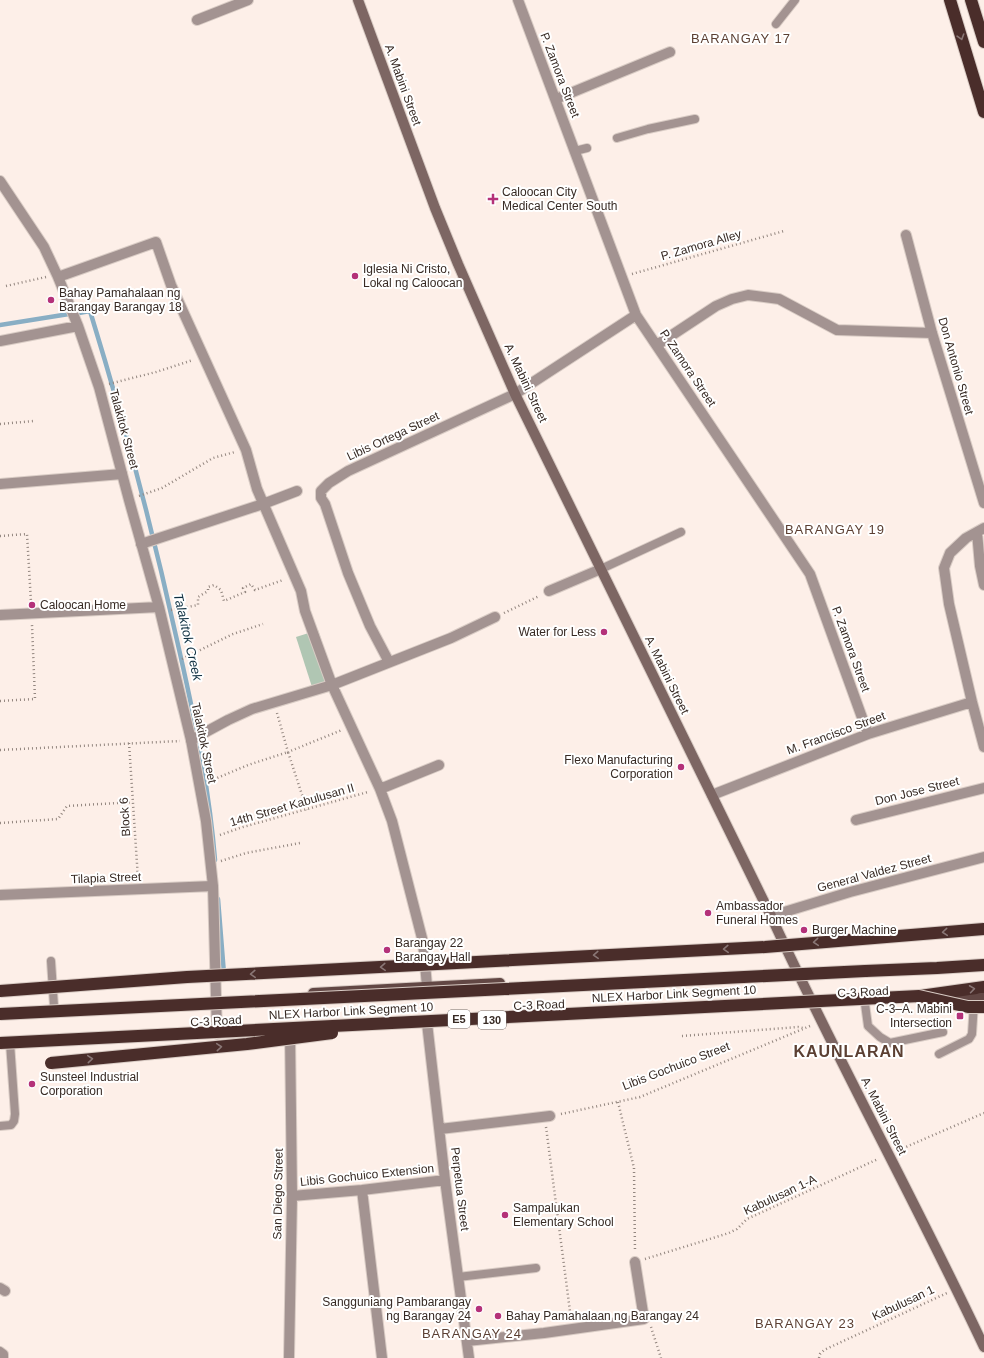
<svg xmlns="http://www.w3.org/2000/svg" width="984" height="1358" viewBox="0 0 984 1358" font-family="Helvetica,sans-serif">
<style>
.green{fill:#b0c6b3}
.lines{fill:none;stroke-linecap:round;stroke-linejoin:round}
.stream{stroke:#89aec4;stroke-width:4.5}
.service-casing{stroke:#d9ccc5;stroke-width:10}
.pedestrian-casing{stroke:#d9ccc5;stroke-width:12}
.minor-casing{stroke:#d9ccc5;stroke-width:12}
.secondary-casing{stroke:#d9ccc5;stroke-width:12}
.primary-casing{stroke:#d9ccc5;stroke-width:12}
.motorway-casing{stroke:#d9ccc5;stroke-width:14}
.path{stroke:#93867f;stroke-width:2.5;stroke-dasharray:1 3;stroke-linecap:butt}
.service{stroke:#a39391;stroke-width:8}
.pedestrian{stroke:#a39391;stroke-width:10}
.minor{stroke:#a39391;stroke-width:10}
.secondary{stroke:#7d6663;stroke-width:10}
.primary{stroke:#624744;stroke-width:10}
.motorway{stroke:#4a2d2a;stroke-width:12}
.motorway-bridge-casing{stroke:#d9ccc5;stroke-width:14;stroke-linecap:butt}
.motorway-bridge{stroke:#4a2d2a;stroke-width:12}
.oneway{stroke:#897675}
.poi-dot{fill:#b43179;stroke:#fff;stroke-width:1.5}
.labels{text-anchor:middle;dominant-baseline:central;stroke-width:4;stroke-linejoin:round;paint-order:stroke}
.shield{fill:#fff;stroke:#736a66;stroke-width:1}
.shield-label{font-size:11px;font-weight:bold;fill:#372a24}
.street-label{font-size:12px;fill:#372a24;stroke:#fff}
.poi-label{font-size:12px;fill:#372a24;stroke:#fff;text-anchor:start}
.neighbourhood-label{font-size:13px;letter-spacing:1px;fill:#5b3f32;stroke:#fff}
.water-label{font-size:13px;font-style:italic;fill:#0e2f40;stroke:#fff}
.district-label{font-size:16px;font-weight:bold;letter-spacing:1px;fill:#5b3f32;stroke:#fff}
</style>
<rect width="100%" height="100%" fill="#fdefe8"/>
<!-- green -->
<path class="green" d="M318,630L334,679L312,687L296,637Z"/>
<g class="lines">
<!-- stream -->
<path class="stream" d="M79,313L90,311C123,418 152,527 176,636C193,710 209,785 215,860
M0,325L69,314
M218,899L224,974"/>
<defs>
<path id="service" d="M776,24L795,0
M617,138L648,129L695,119
M575,151L587,148
M601,569L681,532
M51,961L54,1006
M865,1004L868,1026L880,1037L890,1043L943,1032
M939,1054L969,1039L972,1034L974,1003
M0,1126L11,1125L14,1121L15,1114L10,1043
M458,1277L536,1268
M0,1351L4,1354V1358"/>
<path id="pedestrian" d="M0,484L122,474
M141,544L263,504
M191,740L228,720L252,709L332,685"/>
<path id="minor" d="M518,0L636,315L810,574L868,734
M197,20L248,0
M556,99L670,52
M0,181L44,247L58,277L78,326L99,387L129,500L159,607L191,740L206,821L213,886L217,1034
M906,235L932,333L984,503
M58,277L156,242L171,285L246,450L257,489L301,591L305,611L332,685L380,789L392,821L423,942L427,986
M0,341L78,326
M657,345L716,306L732,299L748,295L779,299L837,330L932,333
M263,504L297,491
M984,528L966,538L950,553L944,568L949,604L972,702L984,747
M977,532L980,566L984,585
M549,591L601,569
M0,615L159,607
M389,662L370,626L348,573L325,504L321,498V491L329,483L348,471L515,394L636,315
M332,685L451,638L495,617
M380,789L439,765
M712,795L868,734L972,702
M856,820L984,788
M0,895L213,886
M771,916L850,892L984,857
M427,1023L445,1180L469,1358
M440,1129L550,1116
M362,1190L382,1358
M292,1196L362,1190L445,1180
M0,1288L5,1291
M467,1341L544,1333L644,1319L635,1262
M289,1358L292,1196L290,1032"/>
<path id="secondary" d="M358,0L435,208L458,264L515,394L771,916C838,1062 916,1202 984,1347"/>
<path id="primary" d="M313,993L500,983
M949,1000L984,998"/>
<path id="motorway" d="M950,0L984,112
M971,0L984,42
M865,971L937,968L984,965
M920,996L984,987"/>
</defs>
<!-- service casing -->
<use href="#service" class="service-casing"/>
<!-- pedestrian casing -->
<use href="#pedestrian" class="pedestrian-casing"/>
<!-- minor casing -->
<use href="#minor" class="minor-casing"/>
<!-- secondary casing -->
<use href="#secondary" class="secondary-casing"/>
<!-- primary casing -->
<use href="#primary" class="primary-casing"/>
<!-- motorway casing -->
<use href="#motorway" class="motorway-casing"/>
<!-- path -->
<path class="path" d="M632,274L784,231
M6,286L46,277
M109,384L156,372L193,360
M0,424L34,421
M139,496L162,488L213,458L235,452
M0,536L27,534L31,602
M171,610L198,605V597L208,591V587L214,585L221,590L224,601L245,592L243,588L251,584L255,590L283,580
M504,613L539,596
M182,659L233,634L263,624
M0,701L35,699L32,625
M277,713L288,752L342,730
M129,743L138,879
M0,750L180,741
M210,781L248,765L288,752L307,810
M0,823L58,819L67,806L133,802
M220,835L243,827L368,792
M221,861L246,853L300,843
M682,1036L798,1027L803,1028
M618,1102L634,1168L635,1252
M561,1114L640,1097L810,1026
M546,1127L571,1319
M899,1150L984,1113
M645,1259L729,1233L737,1229L747,1219L878,1159
M651,1327L661,1358
M819,1358L820,1354L824,1350L947,1293"/>
<!-- service -->
<use href="#service" class="service"/>
<!-- pedestrian -->
<use href="#pedestrian" class="pedestrian"/>
<!-- minor -->
<use href="#minor" class="minor"/>
<!-- secondary -->
<use href="#secondary" class="secondary"/>
<!-- primary -->
<use href="#primary" class="primary"/>
<!-- motorway -->
<use href="#motorway" class="motorway"/>
<defs>
<path id="motorway-bridge" d="M0,991L187,977L765,947L984,929
M0,1014L865,971
M0,1043L919,996L968,1007H984
M51,1063L247,1044L332,1033"/>
</defs>
<!-- motorway-bridge casing -->
<use href="#motorway-bridge" class="motorway-bridge-casing"/>
<!-- motorway-bridge -->
<use href="#motorway-bridge" class="motorway-bridge"/>
</g>
<!-- one-way arrows -->
<defs><path id="oneway-chevron" d="M-2-3.5L2.5 0L-2 3.5" fill="none" stroke-width="1.6" stroke-linecap="round" stroke-linejoin="round"/></defs>
<g class="oneway">
<use href="#oneway-chevron" transform="translate(961 37) rotate(73)"/>
<use href="#oneway-chevron" transform="translate(945 932) rotate(175)"/>
<use href="#oneway-chevron" transform="translate(816 942) rotate(175)"/>
<use href="#oneway-chevron" transform="translate(726 949) rotate(177)"/>
<use href="#oneway-chevron" transform="translate(596 955) rotate(177)"/>
<use href="#oneway-chevron" transform="translate(383 967) rotate(177)"/>
<use href="#oneway-chevron" transform="translate(253 974) rotate(177)"/>
<use href="#oneway-chevron" transform="translate(972 989) rotate(-8)"/>
<use href="#oneway-chevron" transform="translate(219 1047) rotate(-5)"/>
<use href="#oneway-chevron" transform="translate(90 1059) rotate(-5)"/>
</g>
<!-- markers -->
<g class="poi-dot">
<path d="M491 193h4v4h4v4h-4v4h-4v-4h-4v-4h4z"/>
<circle cx="355" cy="276" r="4"/>
<circle cx="51" cy="300" r="4"/>
<circle cx="32" cy="605" r="4"/>
<circle cx="604" cy="632" r="4"/>
<circle cx="681" cy="767" r="4"/>
<circle cx="708" cy="913" r="4"/>
<circle cx="804" cy="930" r="4"/>
<circle cx="387" cy="950" r="4"/>
<rect x="956" y="1012" width="8" height="8" rx="2"/>
<circle cx="32" cy="1084" r="4"/>
<circle cx="505" cy="1215" r="4"/>
<circle cx="479" cy="1309" r="4"/>
<circle cx="498" cy="1316" r="4"/>
</g>
<g class="labels">
<!-- shield labels -->
<g class="shield">
<rect x="448" y="1010" width="22" height="18" rx="3"/>
<rect x="478" y="1011" width="28" height="18" rx="3"/>
</g>
<g class="shield-label">
<text x="459" y="1019">E5</text>
<text x="492" y="1020">130</text>
</g>
<!-- street labels -->
<g class="street-label">
<text transform="translate(560 75) rotate(69)">P. Zamora Street</text>
<text transform="translate(403 85) rotate(70)">A. Mabini Street</text>
<text transform="translate(701 245) rotate(-16)">P. Zamora Alley</text>
<text transform="translate(956 366) rotate(74)">Don Antonio Street</text>
<text transform="translate(688 368) rotate(56)">P. Zamora Street</text>
<text transform="translate(526 383) rotate(65)">A. Mabini Street</text>
<text transform="translate(124 429) rotate(75)">Talakitok Street</text>
<text transform="translate(393 436) rotate(-25)">Libis Ortega Street</text>
<text transform="translate(851 649) rotate(70)">P. Zamora Street</text>
<text transform="translate(667 675) rotate(64)">A. Mabini Street</text>
<text transform="translate(836 733) rotate(-20)">M. Francisco Street</text>
<text transform="translate(204 743) rotate(78)">Talakitok Street</text>
<text transform="translate(917 791) rotate(-14)">Don Jose Street</text>
<text transform="translate(292 805) rotate(-16)">14th Street Kabulusan II</text>
<text transform="translate(125 817) rotate(-94)">Block 6</text>
<text transform="translate(874 873) rotate(-15)">General Valdez Street</text>
<text transform="translate(106 878) rotate(-2)">Tilapia Street</text>
<text transform="translate(863 992) rotate(-3)">C-3 Road</text>
<text transform="translate(674 994) rotate(-3)">NLEX Harbor Link Segment 10</text>
<text transform="translate(539 1005) rotate(-2)">C-3 Road</text>
<text transform="translate(351 1011) rotate(-3)">NLEX Harbor Link Segment 10</text>
<text transform="translate(216 1021) rotate(-3)">C-3 Road</text>
<text transform="translate(676 1066) rotate(-21)">Libis Gochuico Street</text>
<text transform="translate(884 1116) rotate(63)">A. Mabini Street</text>
<text transform="translate(367 1175) rotate(-6)">Libis Gochuico Extension</text>
<text transform="translate(460 1189) rotate(83)">Perpetua Street</text>
<text transform="translate(278 1194) rotate(-89)">San Diego Street</text>
<text transform="translate(780 1195) rotate(-25)">Kabulusan 1-A</text>
<text transform="translate(903 1303) rotate(-25)">Kabulusan 1</text>
</g>
<!-- poi labels -->
<g class="poi-label">
<text x="502" y="192">Caloocan City<tspan x="502" dy="14">Medical Center South</tspan></text>
<text x="363" y="269">Iglesia Ni Cristo,<tspan x="363" dy="14">Lokal ng Caloocan</tspan></text>
<text x="59" y="293">Bahay Pamahalaan ng<tspan x="59" dy="14">Barangay Barangay 18</tspan></text>
<text x="40" y="605">Caloocan Home</text>
<text x="596" y="632" text-anchor="end">Water for Less</text>
<text x="673" y="760" text-anchor="end">Flexo Manufacturing<tspan x="673" dy="14">Corporation</tspan></text>
<text x="716" y="906">Ambassador<tspan x="716" dy="14">Funeral Homes</tspan></text>
<text x="812" y="930">Burger Machine</text>
<text x="395" y="943">Barangay 22<tspan x="395" dy="14">Barangay Hall</tspan></text>
<text x="952" y="1009" text-anchor="end">C-3–A. Mabini<tspan x="952" dy="14">Intersection</tspan></text>
<text x="40" y="1077">Sunsteel Industrial<tspan x="40" dy="14">Corporation</tspan></text>
<text x="513" y="1208">Sampalukan<tspan x="513" dy="14">Elementary School</tspan></text>
<text x="471" y="1302" text-anchor="end">Sangguniang Pambarangay<tspan x="471" dy="14">ng Barangay 24</tspan></text>
<text x="506" y="1316">Bahay Pamahalaan ng Barangay 24</text>
</g>
<!-- neighbourhood labels -->
<g class="neighbourhood-label">
<text x="741" y="38">BARANGAY 17</text>
<text x="835" y="529">BARANGAY 19</text>
<text x="805" y="1323">BARANGAY 23</text>
<text x="472" y="1333">BARANGAY 24</text>
</g>
<!-- water labels -->
<g class="water-label">
<text transform="translate(188 637) rotate(77)">Talakitok Creek</text>
</g>
<!-- district labels -->
<g class="district-label">
<text x="849" y="1051">KAUNLARAN</text>
</g>
</g>
</svg>
